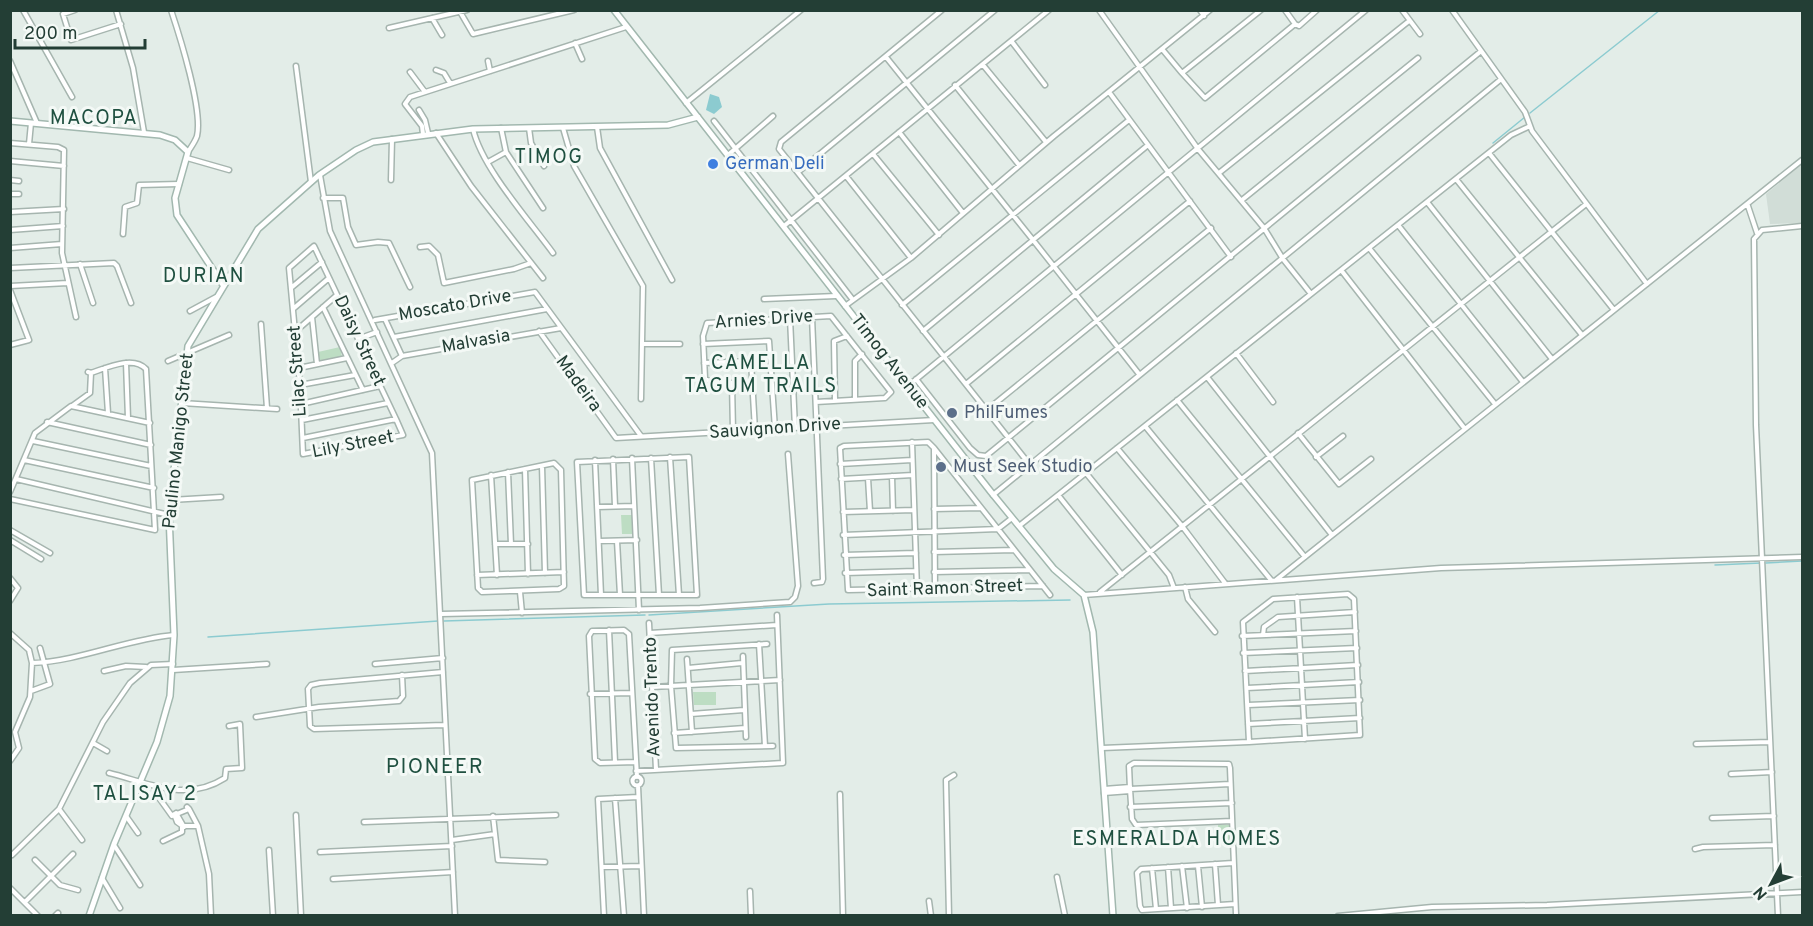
<svg xmlns="http://www.w3.org/2000/svg" width="1813" height="926" viewBox="0 0 1813 926" font-family="Overpass,sans-serif">
<style>
.built{fill:#d1ddd7}
.green{fill:#bdddc3}
.water{fill:#8ccbd0}
.lines{fill:none;stroke-linecap:round;stroke-linejoin:round}
.stream{stroke:#8ccbd0;stroke-width:1.5}
.street-casing{stroke:#a6b5af;stroke-width:7}
.secondary-casing{stroke:#a2b8af;stroke-width:8}
.street{stroke:#fff;stroke-width:4}
.secondary{stroke:#fff;stroke-width:5}
.shop-dot{fill:#3f7fe0;stroke:#f4f9f6;stroke-width:2}
.service-dot{fill:#5c6f8a;stroke:#f4f9f6;stroke-width:2}
.labels{text-anchor:middle;dominant-baseline:central;stroke-width:6;stroke-linejoin:round;paint-order:stroke}
.shop-label{font-size:18px;fill:#366cbe;stroke:#f4f9f6;text-anchor:start}
.street-label{font-size:18px;fill:#233e35;stroke:#f4f9f6}
.service-label{font-size:18px;fill:#4e5e75;stroke:#f4f9f6;text-anchor:start}
.neighbourhood-label{font-size:20px;letter-spacing:1.5px;fill:#1f5040;stroke:#f4f9f6}
.quarter-label{font-size:21px;letter-spacing:1.5px;fill:#1f5040;stroke:#f4f9f6}
</style>
<rect width="100%" height="100%" fill="#e3ede8"/>
<!-- built -->
<path class="built" d="M1802,164V223L1770,224L1766,194Z"/>
<!-- green -->
<path class="green" d="M340,347L342,357L320,361L318,352Z
M621,515H632L633,534H622Z
M693,692H716V705H694Z
M1218,825H1229V842H1219Z"/>
<!-- water -->
<path class="water" d="M710,94L719,97L722,107L714,114L706,110Z"/>
<g class="lines">
<!-- stream -->
<path class="stream" d="M1530,113L1660,10
M1493,143L1525,117
M1766,563L1802,561
M1715,565L1761,563
M649,615L829,604L1070,600
M444,621L645,615
M208,637L438,621"/>
<defs>
<path id="street" d="M23,10L72,97
M75,10L63,14L71,40L121,24
M116,10L133,68L144,132
M171,10C180,37 203,110 197,136C195,142 191,147 188,152
M459,10L473,34L574,10
M942,10L781,142L779,149L1030,465
M1099,10L1198,149L1264,228L1283,259L1311,294
M1200,10L1204,16
M1285,10L1295,24
M1402,10L1420,34
M1452,10L1525,112L1532,131L1647,284
M432,18L442,35
M389,28L467,10
M1012,42L1045,85
M575,43L582,59
M1162,49L1182,73L1261,10
M886,57L1033,240L923,331
M10,61L37,123
M488,61L490,71
M983,65L1046,142
M296,66L311,182
M436,70L444,73L450,83
M410,72L425,92
M1182,73L1205,98L1295,24L1299,26L1317,10
M955,85L1019,165
M1109,92L1231,257
M686,103L801,10
M419,110L425,120L428,133
M714,121L853,300
M597,127L600,148L672,280
M501,128L506,152L543,208
M529,128L531,143L544,166
M563,128L574,166L643,286L641,399
M473,129C482,168 529,220 553,253
M899,132L963,213
M436,133L471,186L543,278
M423,134L422,126L405,104L410,97L626,27
M10,143L58,147L64,150L62,253L76,317
M29,144L31,123
M1489,153L1614,310
M873,154L939,235
M728,155L773,116
M187,158L229,170
M10,161L64,166
M488,162L506,152
M798,172L995,10
M1219,173L1409,21
M320,175L330,231L432,453L455,916
M846,176L911,258
M1456,179L1582,335
M10,180L19,181
M391,180L392,139
M10,194H19
M323,198H343L348,227L356,245L378,242L389,243L410,287
M1242,200L1418,58
M1427,202L1552,359
M1748,206L1757,233
M10,212L64,209
M1398,225L1523,382
M784,226L1049,10
M10,230L63,226
M123,234L125,207L137,203L139,185L179,184
M314,246L396,419L403,435L303,454L300,385L289,268Z
M420,247L429,246L438,255L444,283L514,269L531,263
M10,248L62,244
M1369,248L1495,404
M80,264L93,303
M10,268L114,263L117,266L131,303
M1341,270L1465,429
M10,286L68,283
M291,288L322,262
M10,290L29,340L10,345
M764,299L836,296
M902,305L1129,120
M845,306L911,258L1054,136L1210,10
M323,307L363,390
M293,309L329,278
M190,311L216,297
M312,317L317,364
M812,317L823,579L822,582L814,583
M790,318L795,428
M385,319L402,356
M375,320L535,292L641,436
M261,324L267,408
M296,331L337,295
M539,331L616,438L934,420
M394,337L547,309
M358,339L377,332
M642,344H680
M703,344L769,341L775,429
M1236,353L1273,402
M168,361L229,335
M126,363L128,418
M392,363L402,356L561,328
M704,363L751,361L755,430
M105,368L108,413
M299,368L347,358
M1139,374L1033,240L1148,145
M1207,377L1332,535
M916,379L970,448L978,455L986,456L1480,52
M966,384L1190,201
M300,385L355,375
M908,386L1366,10
M855,398V361L862,354
M835,400L834,341L847,336
M1177,400L1305,557
M182,403L277,409
M301,404L380,386
M72,406L90,393L91,373L88,372
M987,410L1211,228
M302,420L388,403
M47,422L151,445
M1145,426L1271,580
M733,431L732,383L710,382L705,378L703,336L707,323L831,316L891,392L885,398L816,402
M1298,433L1339,484L1371,459
M303,438L396,419
M33,441L151,466
M912,442L917,589
M1117,448L1182,526L1225,583
M934,449L935,589
M670,457L679,595
M689,457L697,595H584L577,462Z
M1316,457L1343,436
M632,458L639,610
M651,458L659,595
M613,459L615,506
M24,460L154,488
M595,460L601,595
M554,463L561,470L564,586L559,589L482,592L478,588L472,480Z
M840,464L912,460
M542,466L545,573
M525,469L528,574
M508,472L511,544
M1086,473L1169,575L1174,588
M491,475L497,575
M892,476L893,511
M868,478L870,511
M16,479L169,515
M841,479L913,475
M10,492L35,433L71,406L150,423
M993,495L1500,80
M1058,495L1122,575
M10,499L155,530L146,369C133,355 106,368 91,373
M171,500L221,497
M597,507L634,506
M934,509L981,508
M843,512L914,510
M1019,526L1511,135L1530,126
M10,530L50,553
M843,535L998,529L1012,518
M10,540L41,559
M599,541L637,540
M617,541L620,595
M495,544H528
M934,552L1014,550
M844,555L916,553
M934,572L1030,570
M845,573L916,571
M477,575L564,572
M10,578L18,588L10,601
M1276,580L1802,160
M1043,586L848,590L840,448L844,446L928,442L934,448L1050,595
M1185,587L1188,599L1215,632
M520,592L522,613
M1100,592L1585,205
M1348,594L1354,599L1360,735L1249,742L1243,622L1273,599Z
M1084,595L1441,568L1802,557
M1297,597L1305,739
M441,614L700,608L790,602L795,597L798,586L788,454
M649,623L656,770
M609,630L615,762
M10,633L29,650L32,663C81,661 126,639 174,635
M650,633L777,625
M1263,635L1264,627L1278,617L1355,612
M1242,636L1356,631
M759,644L765,746
M767,644L672,650L671,686L676,748L773,746
M1243,653L1357,648
M743,656L746,737
M687,659L692,732
M375,664L443,658
M688,668L742,663
M173,670L267,664
M104,671L126,666L146,667
M1245,671L1358,665
M443,672L320,683L311,685L308,689L310,726L314,729L444,725
M652,687L780,680
M1247,688L1359,682
M31,691L50,684L40,648
M590,694L631,693
M1248,705L1360,700
M691,714L744,710
M256,717L319,707L399,701L403,696L402,675
M1248,724L1360,718
M674,733L745,728
M93,743L107,751
M1696,744L1770,742
M1102,748L1249,742
M10,761L19,748L15,732L30,697L32,663
M636,762L600,763L595,759L589,636L592,631L624,630L629,634L637,777
M636,771L783,763L777,615
M109,773C149,783 186,803 225,778L226,769L242,768L240,724L229,726
M1731,774L1772,772
M632.5 781a4.5 4.5 0 1 1 9 0a4.5 4.5 0 1 1-9 0Z
M1230,784L1130,789L1129,766L1134,763L1229,764L1230,768L1236,914
M158,786L157,795L172,816L189,809L187,807
M638,786L644,916
M1104,789L1130,787
M1130,789L1132,819L1136,825L1232,821
M1104,793L1130,791
M840,794L843,916
M615,798L624,916
M1130,807L1232,803
M59,809L82,840
M174,814L177,822L184,827L176,813
M296,815L301,916
M126,816L138,833
M493,816L498,860L545,862
M1712,818L1774,816
M364,822L556,815
M183,826H198L189,809
M198,826L209,874L211,916
M452,840L495,834
M163,841L182,832V827
M114,845L140,885
M1695,849L1703,847L1775,845
M269,850L273,916
M320,852L452,846
M12,855L59,809L103,722L130,683L151,665L173,664
M35,860L60,885L78,890
M1233,863L1141,869L1137,873L1140,906L1142,910L1235,904
M1215,864L1218,905
M1182,866L1187,908
M1198,866L1202,907
M602,867L641,866
M1168,867L1171,908
M1152,868L1156,909
M1057,877L1065,916
M102,878L120,908
M333,879L453,872
M10,888L38,916
M750,891L751,916
M929,901L931,916
M25,902L73,854
M55,916L58,913
M604,916L598,799L638,797
M949,916L946,780L954,775
M1338,916L1432,907L1547,905L1802,892
M1778,916L1756,425L1754,239L1762,230L1802,226"/>
<path id="secondary" d="M614,10L991,492L1054,569L1084,595L1093,632L1113,916
M10,121L160,135L175,140L188,152L175,198L177,215L223,285
M89,916L114,844L157,742L170,696L174,635L169,515L188,346L258,229L319,175L356,150L373,142L473,129L668,125L698,117"/>
</defs>
<!-- street casing -->
<use href="#street" class="street-casing"/>
<!-- secondary casing -->
<use href="#secondary" class="secondary-casing"/>
<!-- street -->
<use href="#street" class="street"/>
<!-- secondary -->
<use href="#secondary" class="secondary"/>
</g>
<!-- markers -->
<circle class="shop-dot" cx="713" cy="164" r="6"/>
<g class="service-dot">
<circle cx="952" cy="413" r="6"/>
<circle cx="941" cy="467" r="6"/>
</g>
<g class="labels">
<!-- shop labels -->
<g class="shop-label">
<text x="725" y="164">German Deli</text>
</g>
<!-- street labels -->
<g class="street-label">
<text transform="translate(455 306) rotate(-10)">Moscato Drive</text>
<text transform="translate(764 320) rotate(-4)">Arnies Drive</text>
<text transform="translate(359 341) rotate(65)">Daisy Street</text>
<text transform="translate(476 342) rotate(-10)">Malvasia</text>
<text transform="translate(889 362) rotate(52)">Timog Avenue</text>
<text transform="translate(298 371) rotate(-94)">Lilac Street</text>
<text transform="translate(578 384) rotate(54)">Madeira</text>
<text transform="translate(775 429) rotate(-4)">Sauvignon Drive</text>
<text transform="translate(179 441) rotate(-84)">Paulino Manigo Street</text>
<text transform="translate(353 445) rotate(-11)">Lily Street</text>
<text transform="translate(945 589) rotate(-2)">Saint Ramon Street</text>
<text transform="translate(653 697) rotate(-92)">Avenido Trento</text>
</g>
<!-- service labels -->
<g class="service-label">
<text x="964" y="413">PhilFumes</text>
<text x="953" y="467">Must Seek Studio</text>
</g>
<!-- neighbourhood labels -->
<g class="neighbourhood-label">
<text x="94" y="119">MACOPA</text>
<text x="549" y="158">TIMOG</text>
<text x="204" y="277">DURIAN</text>
<text x="761" y="364">CAMELLA<tspan x="761" dy="23">TAGUM TRAILS</tspan></text>
<text x="145" y="795">TALISAY 2</text>
<text x="1177" y="840">ESMERALDA HOMES</text>
</g>
<!-- quarter labels -->
<g class="quarter-label">
<text x="435" y="767">PIONEER</text>
</g>
</g>
<!-- border -->
<rect width="1813" height="926" fill="none" stroke="#233e35" stroke-width="24"/>
<!-- north arrow -->
<g transform="translate(1771 884) rotate(229)" stroke="#f4f9f6" stroke-width="4.5" paint-order="stroke">
<path d="M0-4.5L10 22L0 15L-10 22Z" fill="#233e35"/>
<text y="-9" font-size="16" font-weight="bold" text-anchor="middle" fill="#233e35">N</text>
</g>
<!-- scale -->
<path d="M15 39v9h130v-9" fill="none" stroke="#233e35" stroke-width="3"/>
<text x="24" y="39" font-size="18" fill="#233e35" stroke="#f4f9f6" stroke-width="4.5" paint-order="stroke">200 m</text>
</svg>
